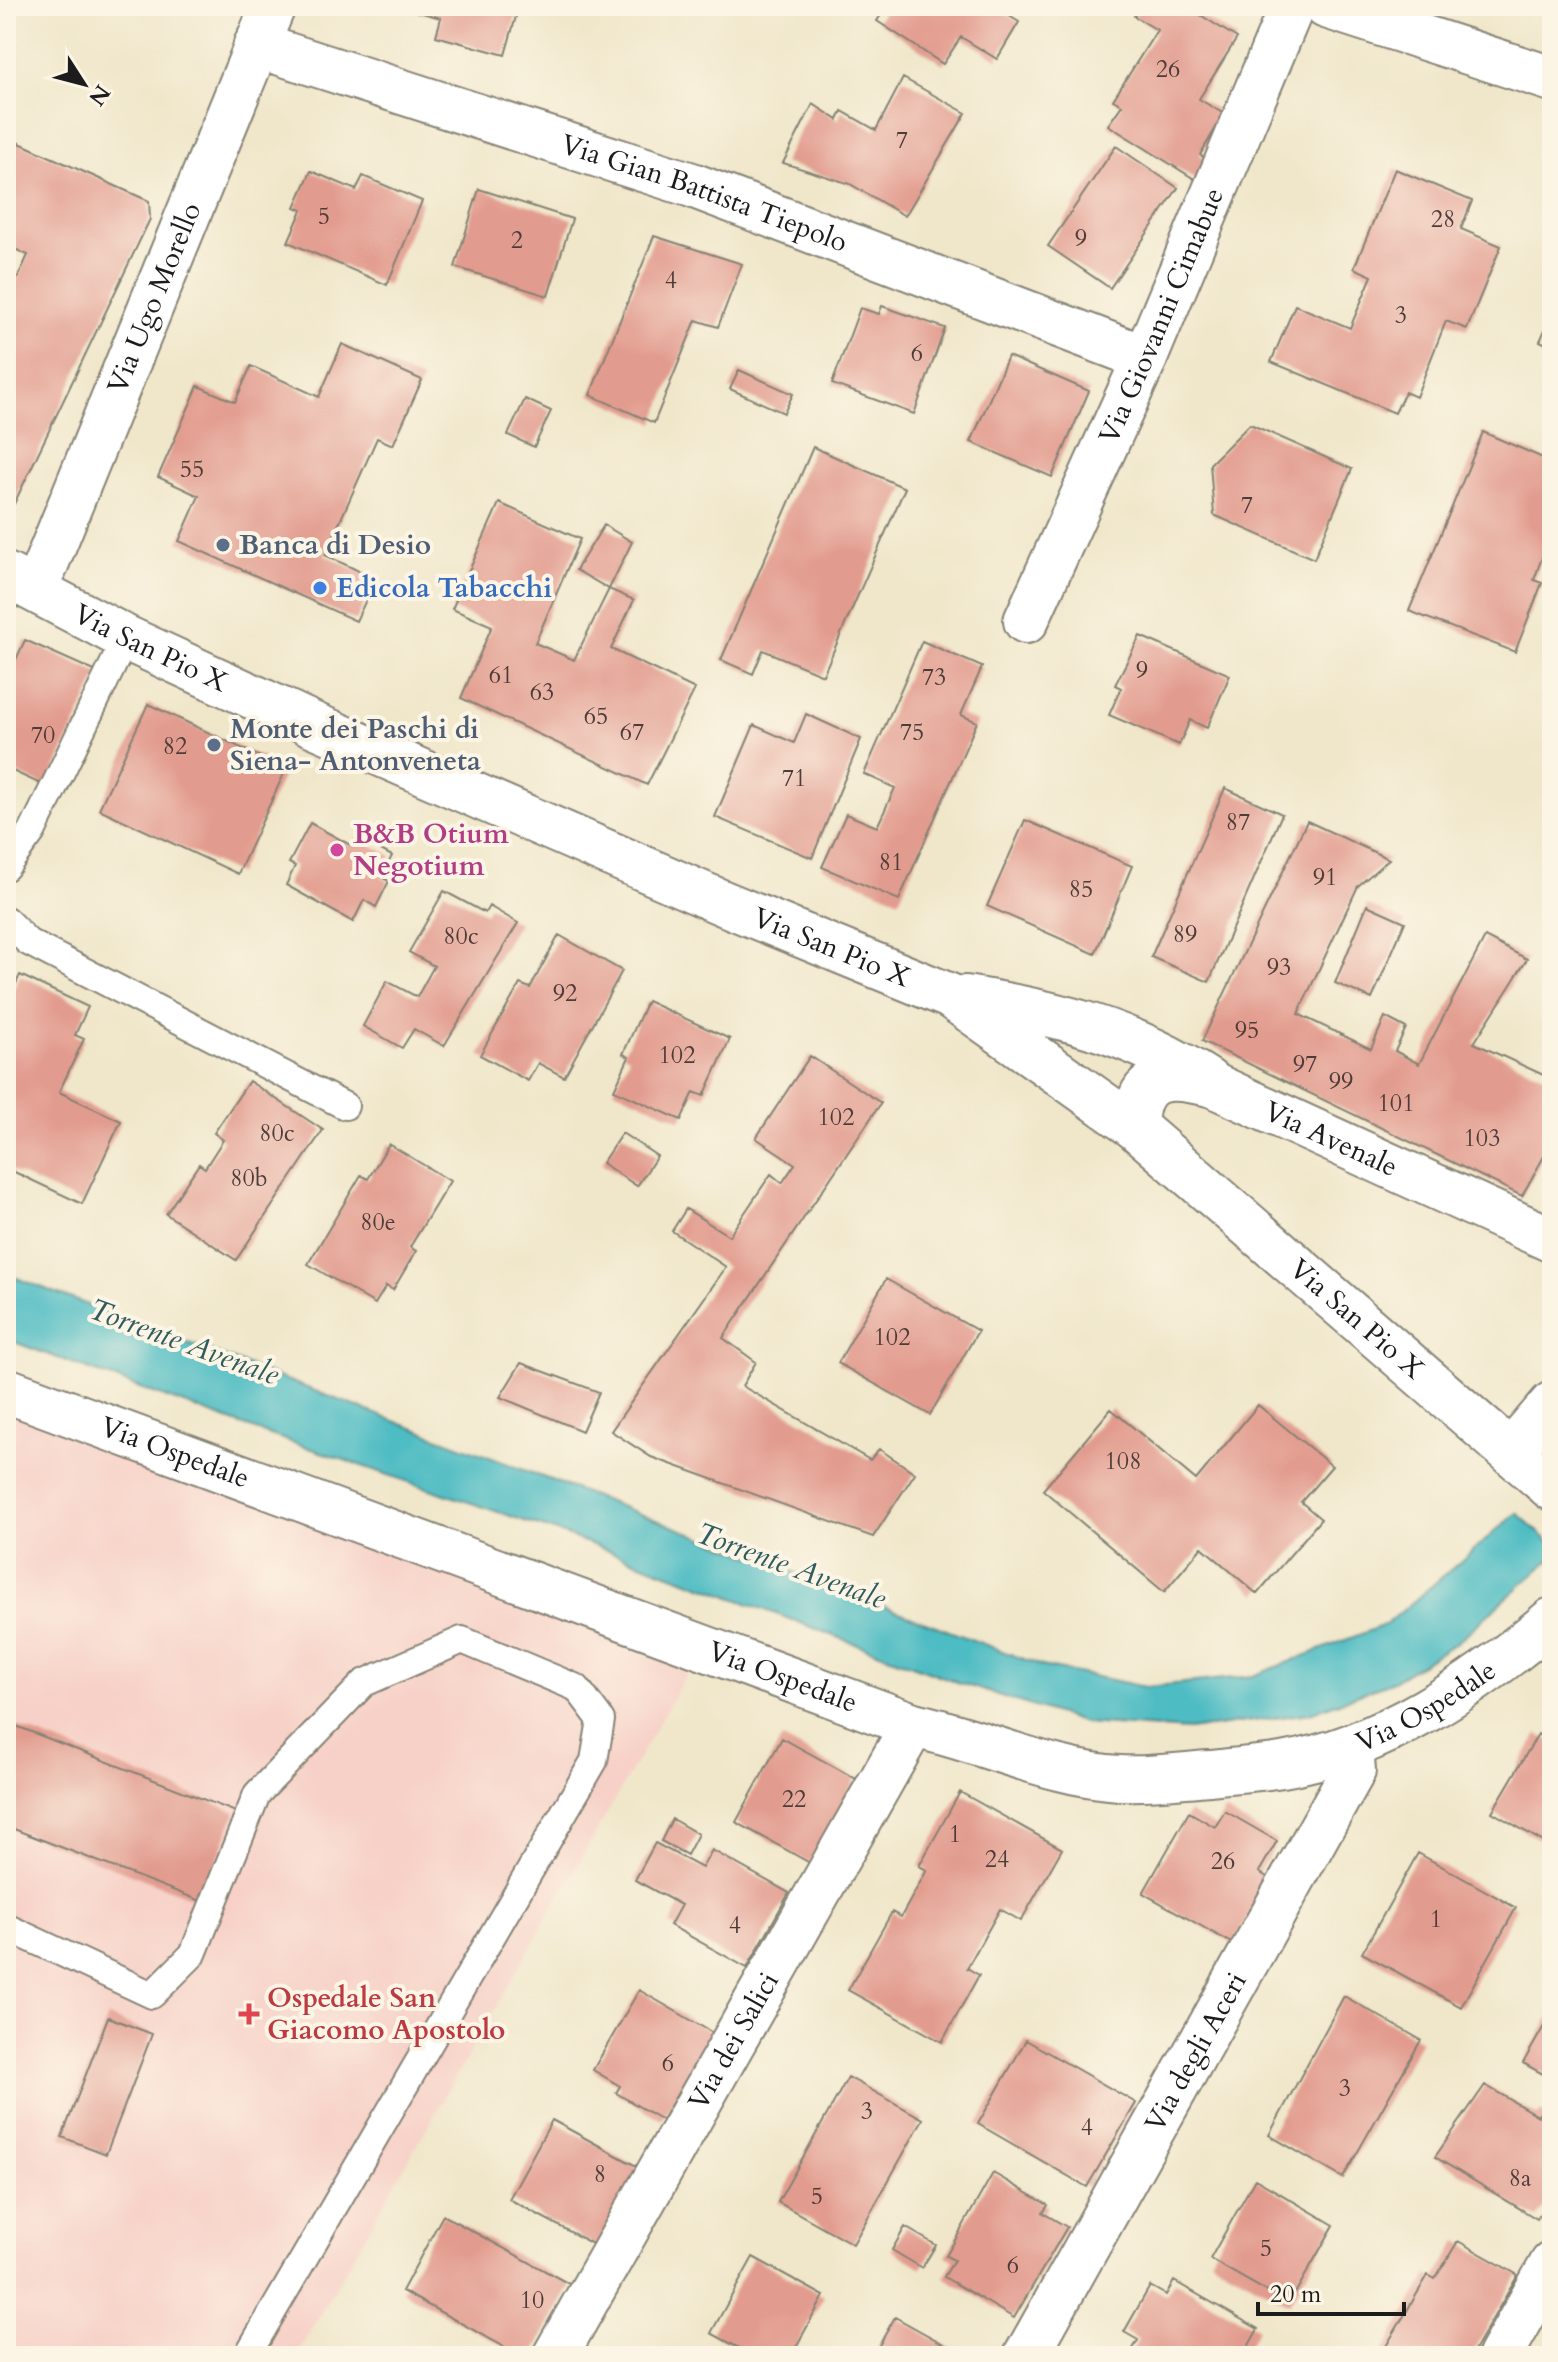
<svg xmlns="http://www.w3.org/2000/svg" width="1558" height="2362" viewBox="0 0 1558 2362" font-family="Cardo,serif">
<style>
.built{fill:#f7d1c8}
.water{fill:#4dbcc3;stroke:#346c70;stroke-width:2}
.building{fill:#e29c8f}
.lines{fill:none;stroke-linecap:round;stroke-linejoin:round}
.service-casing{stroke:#868274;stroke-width:30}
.minor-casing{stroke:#868274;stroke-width:48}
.tertiary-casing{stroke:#868274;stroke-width:48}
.service{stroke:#fff;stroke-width:26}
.minor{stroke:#fff;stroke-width:44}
.tertiary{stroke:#fff;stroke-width:44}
.service-dot{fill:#5c6f8a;stroke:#fcf5e5;stroke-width:3}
.shop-dot{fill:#3f7fe0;stroke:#fcf5e5;stroke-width:3}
.hotel-dot{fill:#d1479c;stroke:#fcf5e5;stroke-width:3}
.health-dot{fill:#e0444e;stroke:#fcf5e5;stroke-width:3}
.labels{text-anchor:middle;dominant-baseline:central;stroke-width:8;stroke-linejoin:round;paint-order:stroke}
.number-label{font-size:24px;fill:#4e3c39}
.street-label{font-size:28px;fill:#1c1c1c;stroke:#fcf5e5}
.service-label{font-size:28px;font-weight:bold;fill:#4e5e75;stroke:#fcf5e5;text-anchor:start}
.shop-label{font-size:28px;font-weight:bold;fill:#366cbe;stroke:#fcf5e5;text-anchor:start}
.hotel-label{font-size:28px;font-weight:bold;fill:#b23c85;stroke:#fcf5e5;text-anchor:start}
.health-label{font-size:28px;font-weight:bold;fill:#be3a42;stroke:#fcf5e5;text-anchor:start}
.water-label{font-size:30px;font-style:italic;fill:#305c5f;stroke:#fcf5e5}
</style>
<rect width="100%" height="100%" fill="#fcf5e5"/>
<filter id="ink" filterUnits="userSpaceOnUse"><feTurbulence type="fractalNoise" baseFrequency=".0125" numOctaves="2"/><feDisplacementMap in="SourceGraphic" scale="16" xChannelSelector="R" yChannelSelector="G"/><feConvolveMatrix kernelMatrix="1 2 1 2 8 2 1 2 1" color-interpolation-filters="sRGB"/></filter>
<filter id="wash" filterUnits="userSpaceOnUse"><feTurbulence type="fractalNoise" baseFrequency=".006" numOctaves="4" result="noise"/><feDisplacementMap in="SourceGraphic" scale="32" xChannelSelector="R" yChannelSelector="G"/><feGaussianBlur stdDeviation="1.8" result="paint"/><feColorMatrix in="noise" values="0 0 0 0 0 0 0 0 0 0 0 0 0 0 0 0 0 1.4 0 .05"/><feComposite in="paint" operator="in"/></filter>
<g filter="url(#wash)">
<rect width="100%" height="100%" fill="#f0e7cb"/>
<!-- built -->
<path class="built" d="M6,1397L603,1619L599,1635L688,1672L296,2356H6Z"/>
<!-- water -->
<path class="water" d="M6,1274L1042,1666L1146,1687L1253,1676L1387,1624L1517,1513L1552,1544V1558L1457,1642L1393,1681L1310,1713L1189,1730L1084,1723L960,1683L566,1535L244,1426L6,1339Z"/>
<g id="blocks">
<!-- building -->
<path class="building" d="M519,6L505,55L436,36L441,18L401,7Z
M887,6H993L1019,22L997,59L961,37L943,64L877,21Z
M1140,6H1186L1237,38L1199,99L1224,114L1200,155L1213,163L1201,183L1108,125L1122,105L1113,100L1157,30L1134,16Z
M903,78L966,113L905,216L850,184L783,163L813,104L838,120L842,111L876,130Z
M6,137L149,201L150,219L14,504L6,501V304L28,255L6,245Z
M1116,146L1178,188L1110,288L1048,246Z
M1395,169L1472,201L1461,229L1501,246L1467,329L1446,321L1416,397L1405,392L1395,413L1271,362L1295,305L1350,328L1372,276L1354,268Z
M311,171L356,190L363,176L422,201L387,285L288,242L302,210L295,207Z
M479,189L572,219L548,296L455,267Z
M654,236L742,264L718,327L696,320L654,423L590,395Z
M882,306L945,328L914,414L832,384L860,308L879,314Z
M1552,314V347L1540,341Z
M342,344L422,380L393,445L377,438L325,555L376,579L356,621L179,541L199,496L158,477L198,386L235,402L251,366L319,397Z
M1008,356L1089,391L1052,477L971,442Z
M739,370L793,394L784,413L730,389Z
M525,399L551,411L534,447L508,435Z
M1250,424L1352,469L1314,559L1214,515L1210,464Z
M1483,432L1552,462V539L1549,538L1534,580L1542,583L1515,652L1409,611Z
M813,447L905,488L823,675L763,650L753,674L721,660Z
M499,503L580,539L535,643L574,660L609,589L634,600L611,649L695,689L647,785L461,698L492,626L452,609Z
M604,525L632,542L609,589L576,570Z
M1140,636L1230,675L1207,728L1190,720L1179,745L1109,715L1121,688L1115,685Z
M25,640L99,673L47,787L6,768V681Z
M922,641L982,667L961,715L977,722L899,900L822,867L846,814L877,827L895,788L864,774Z
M148,704L286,769L238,874L99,809Z
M806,714L861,739L812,858L715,817L754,725L794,743Z
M1225,788L1282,814L1209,982L1151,957Z
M1025,820L1132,866L1095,954L987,906Z
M1307,821L1389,859L1358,886L1298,1014L1371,1049L1385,1017L1406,1028L1395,1051L1419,1064L1485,937L1527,959L1474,1043L1552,1079V1142L1522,1196L1202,1041Z
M310,823L352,846L357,837L392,856L381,877L389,881L376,907L364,900L353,922L286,885L295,866L289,863Z
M444,891L485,913L489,906L518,923L444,1046L414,1029L402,1048L363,1026L387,981L417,997L434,966L409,952Z
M1367,905L1405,922L1372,999L1335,983Z
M559,935L622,971L564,1077L538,1063L528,1081L480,1055L520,984L530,988Z
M20,975L88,1007L75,1035L84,1039L59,1092L121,1121L82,1204L6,1168V1005Z
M647,1001L730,1039L704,1096L694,1092L681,1120L614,1090L629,1057L623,1054Z
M810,1056L881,1103L723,1338L756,1362L742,1386L870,1460L879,1449L915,1473L873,1537L651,1457L611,1431L726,1267L672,1231L686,1209L729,1236L771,1174L782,1183L795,1164L756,1138Z
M249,1081L323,1130L236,1260L166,1214L199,1164L205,1168L223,1140L214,1133Z
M622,1133L657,1156L637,1186L602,1163Z
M389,1144L450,1181L410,1247L416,1251L393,1290L386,1286L375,1304L308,1264L361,1175L368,1179Z
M886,1279L978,1331L930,1415L838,1363Z
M521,1363L599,1392L582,1431L500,1397Z
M1258,1405L1332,1466L1301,1502L1321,1519L1257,1594L1202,1547L1164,1592L1043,1490L1111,1409L1196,1480Z
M6,1722L236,1812L201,1901L6,1826Z
M1538,1734L1552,1742V1847L1492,1812Z
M782,1738L856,1779L810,1863L736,1822Z
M960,1792L1062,1849L1021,1921L1000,1909L967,1968L979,1975L942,2042L848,1990L892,1912L901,1917L927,1870L919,1866Z
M1225,1811L1277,1841L1259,1872L1270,1879L1233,1944L1143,1893L1189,1812L1215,1827Z
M672,1819L698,1834L687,1855L661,1841Z
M655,1843L702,1868L712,1850L789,1893L747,1968L670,1925L681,1905L635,1880Z
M1418,1853L1516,1908L1461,2007L1362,1953Z
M639,1990L713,2033L662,2120L616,2093L620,2086L593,2070Z
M1344,1996L1421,2040L1343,2178L1269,2135Z
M1552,2012V2079L1523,2063Z
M108,2017L152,2034L106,2154L62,2137Z
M1026,2040L1136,2103L1087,2187L978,2124Z
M848,2077L923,2119L853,2244L778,2202Z
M1485,2085L1538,2116L1541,2111L1552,2118V2195L1537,2219L1435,2157Z
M552,2120L640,2168L598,2247L509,2199Z
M993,2173L1048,2205L1043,2213L1067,2227L1014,2318L944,2277L954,2260L946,2256Z
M1255,2179L1334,2225L1289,2304L1210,2259Z
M443,2215L571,2285L532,2356H521L402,2291Z
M905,2227L936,2245L922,2268L892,2250Z
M1458,2241L1518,2275L1471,2356L1382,2353L1428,2275L1435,2279Z
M753,2257L824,2296L791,2356H754L711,2333Z
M1174,2281L1258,2329L1243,2356L1130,2354L1138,2340L1124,2332L1150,2286L1166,2295Z
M895,2317L965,2356H873Z"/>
</g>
</g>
<g filter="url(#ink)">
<use href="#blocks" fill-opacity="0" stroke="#868274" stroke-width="2"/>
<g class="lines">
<defs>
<path id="service" d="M6,867L32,832L126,638
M6,920L28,942L345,1106
M6,1927L152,1995L193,1954L257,1794L364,1683L462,1640L577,1688L601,1720L594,1761L247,2356"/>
<g id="minor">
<path d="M1326,6L1552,79"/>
<path id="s1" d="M256,45L692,185L1145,358"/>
<path id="s2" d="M36,589L273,6"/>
<path id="s3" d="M1026,621L1145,358L1292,6"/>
<path id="s4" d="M6,1390L913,1725C982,1740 1048,1773 1119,1778C1148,1780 1181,1775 1210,1773C1234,1770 1258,1769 1282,1765C1383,1748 1475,1685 1552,1620"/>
<path id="s5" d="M555,2356L913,1725"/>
<path id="s6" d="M1026,2356L1353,1771L1351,1747"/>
<path d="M1500,2356L1552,2264"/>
</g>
<g id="tertiary">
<path id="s7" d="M6,575L126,638L312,724L723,903L950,996L1135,1127L1552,1488"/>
<path d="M965,998C1057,1013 1129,1030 1208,1081"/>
<path id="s8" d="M1135,1127C1137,1072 1168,1074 1213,1085L1552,1240"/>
<path d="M1512,1451L1552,1404"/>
</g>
</defs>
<!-- service casing -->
<use href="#service" class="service-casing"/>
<!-- minor casing -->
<use href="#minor" class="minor-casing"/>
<!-- tertiary casing -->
<use href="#tertiary" class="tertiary-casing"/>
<!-- service -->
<use href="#service" class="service"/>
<!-- minor -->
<use href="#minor" class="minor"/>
<!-- tertiary -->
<use href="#tertiary" class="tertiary"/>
</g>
</g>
<!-- markers -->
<g class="service-dot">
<circle cx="223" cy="545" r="8"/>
<circle cx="214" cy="745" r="8"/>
</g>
<circle class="shop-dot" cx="320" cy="588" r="8"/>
<circle class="hotel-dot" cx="337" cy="850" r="8"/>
<path class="health-dot" d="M245 2002h8v8h8v8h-8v8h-8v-8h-8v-8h8z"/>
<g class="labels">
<!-- number labels -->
<g class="number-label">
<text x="1168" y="69">26</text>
<text x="902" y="140">7</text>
<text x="324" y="216">5</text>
<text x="1443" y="219">28</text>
<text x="1081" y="238">9</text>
<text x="517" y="240">2</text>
<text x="671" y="280">4</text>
<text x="1401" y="315">3</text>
<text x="917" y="353">6</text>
<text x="192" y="469">55</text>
<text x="1247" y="505">7</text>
<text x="1142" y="670">9</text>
<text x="501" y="675">61</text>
<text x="934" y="677">73</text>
<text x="542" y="692">63</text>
<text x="596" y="716">65</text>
<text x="632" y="732">67</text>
<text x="912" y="732">75</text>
<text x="43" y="735">70</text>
<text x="175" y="746">82</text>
<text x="794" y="778">71</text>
<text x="1238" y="822">87</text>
<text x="891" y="862">81</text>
<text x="1325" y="877">91</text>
<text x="1081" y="889">85</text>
<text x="1185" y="934">89</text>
<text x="461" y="936">80c</text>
<text x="1279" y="967">93</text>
<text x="565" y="993">92</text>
<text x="1247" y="1030">95</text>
<text x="677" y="1055">102</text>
<text x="1305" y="1064">97</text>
<text x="1341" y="1081">99</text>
<text x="1396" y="1103">101</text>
<text x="836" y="1117">102</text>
<text x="277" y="1133">80c</text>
<text x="1482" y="1138">103</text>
<text x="249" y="1178">80b</text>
<text x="378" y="1222">80e</text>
<text x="892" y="1337">102</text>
<text x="1123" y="1461">108</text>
<text x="794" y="1799">22</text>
<text x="955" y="1834">1</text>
<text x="997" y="1859">24</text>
<text x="1223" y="1861">26</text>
<text x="1436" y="1919">1</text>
<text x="735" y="1925">4</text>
<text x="668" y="2063">6</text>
<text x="1345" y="2088">3</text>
<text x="867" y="2111">3</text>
<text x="1087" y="2127">4</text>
<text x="600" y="2174">8</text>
<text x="1520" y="2178">8a</text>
<text x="817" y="2196">5</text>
<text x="1266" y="2248">5</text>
<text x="1013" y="2265">6</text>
<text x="532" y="2300">10</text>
</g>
<!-- street labels -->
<g class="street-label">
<text stroke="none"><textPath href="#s1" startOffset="472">Via Gian Battista Tiepolo</textPath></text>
<text stroke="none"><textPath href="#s2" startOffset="314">Via Ugo Morello</textPath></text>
<text stroke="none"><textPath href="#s3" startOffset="334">Via Giovanni Cimabue</textPath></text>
<text stroke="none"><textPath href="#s7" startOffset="162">Via San Pio X</textPath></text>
<text stroke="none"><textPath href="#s7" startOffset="906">Via San Pio X</textPath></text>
<text stroke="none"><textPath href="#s8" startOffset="240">Via Avenale</textPath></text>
<text stroke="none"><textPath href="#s7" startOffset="1554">Via San Pio X</textPath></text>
<text stroke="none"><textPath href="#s4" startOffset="180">Via Ospedale</textPath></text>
<text stroke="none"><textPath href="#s4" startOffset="828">Via Ospedale</textPath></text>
<text stroke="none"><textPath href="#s4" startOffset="1500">Via Ospedale</textPath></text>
<text stroke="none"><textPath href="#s5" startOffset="362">Via dei Salici</textPath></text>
<text stroke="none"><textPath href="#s6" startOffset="348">Via degli Aceri</textPath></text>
</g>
<!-- service labels -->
<g class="service-label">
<text x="239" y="545">Banca di Desio</text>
<text x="230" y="729">Monte dei Paschi di<tspan x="230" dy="32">Siena- Antonveneta</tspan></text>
</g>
<!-- shop labels -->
<g class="shop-label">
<text x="336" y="588">Edicola Tabacchi</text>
</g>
<!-- hotel labels -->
<g class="hotel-label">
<text x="353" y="834">B&amp;B Otium<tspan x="353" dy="32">Negotium</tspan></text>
</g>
<!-- health labels -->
<g class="health-label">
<text x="267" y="1998">Ospedale San<tspan x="267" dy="32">Giacomo Apostolo</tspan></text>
</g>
<!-- water labels -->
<g class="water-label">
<text transform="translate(184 1342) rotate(20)">Torrente Avenale</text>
<text transform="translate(791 1566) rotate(20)">Torrente Avenale</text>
</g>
</g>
<!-- margin -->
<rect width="1558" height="2362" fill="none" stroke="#fcf5e5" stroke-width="32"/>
<!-- north arrow -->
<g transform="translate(84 84) rotate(126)" stroke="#fcf5e5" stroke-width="6" paint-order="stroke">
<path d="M0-6L14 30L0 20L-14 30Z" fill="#1c1c1c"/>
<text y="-12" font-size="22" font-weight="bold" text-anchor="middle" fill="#1c1c1c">N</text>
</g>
<!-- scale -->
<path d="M1258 2302v12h146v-12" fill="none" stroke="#1c1c1c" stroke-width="4"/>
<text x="1270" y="2302" font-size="24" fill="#1c1c1c" stroke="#fcf5e5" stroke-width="6" paint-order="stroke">20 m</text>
</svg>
